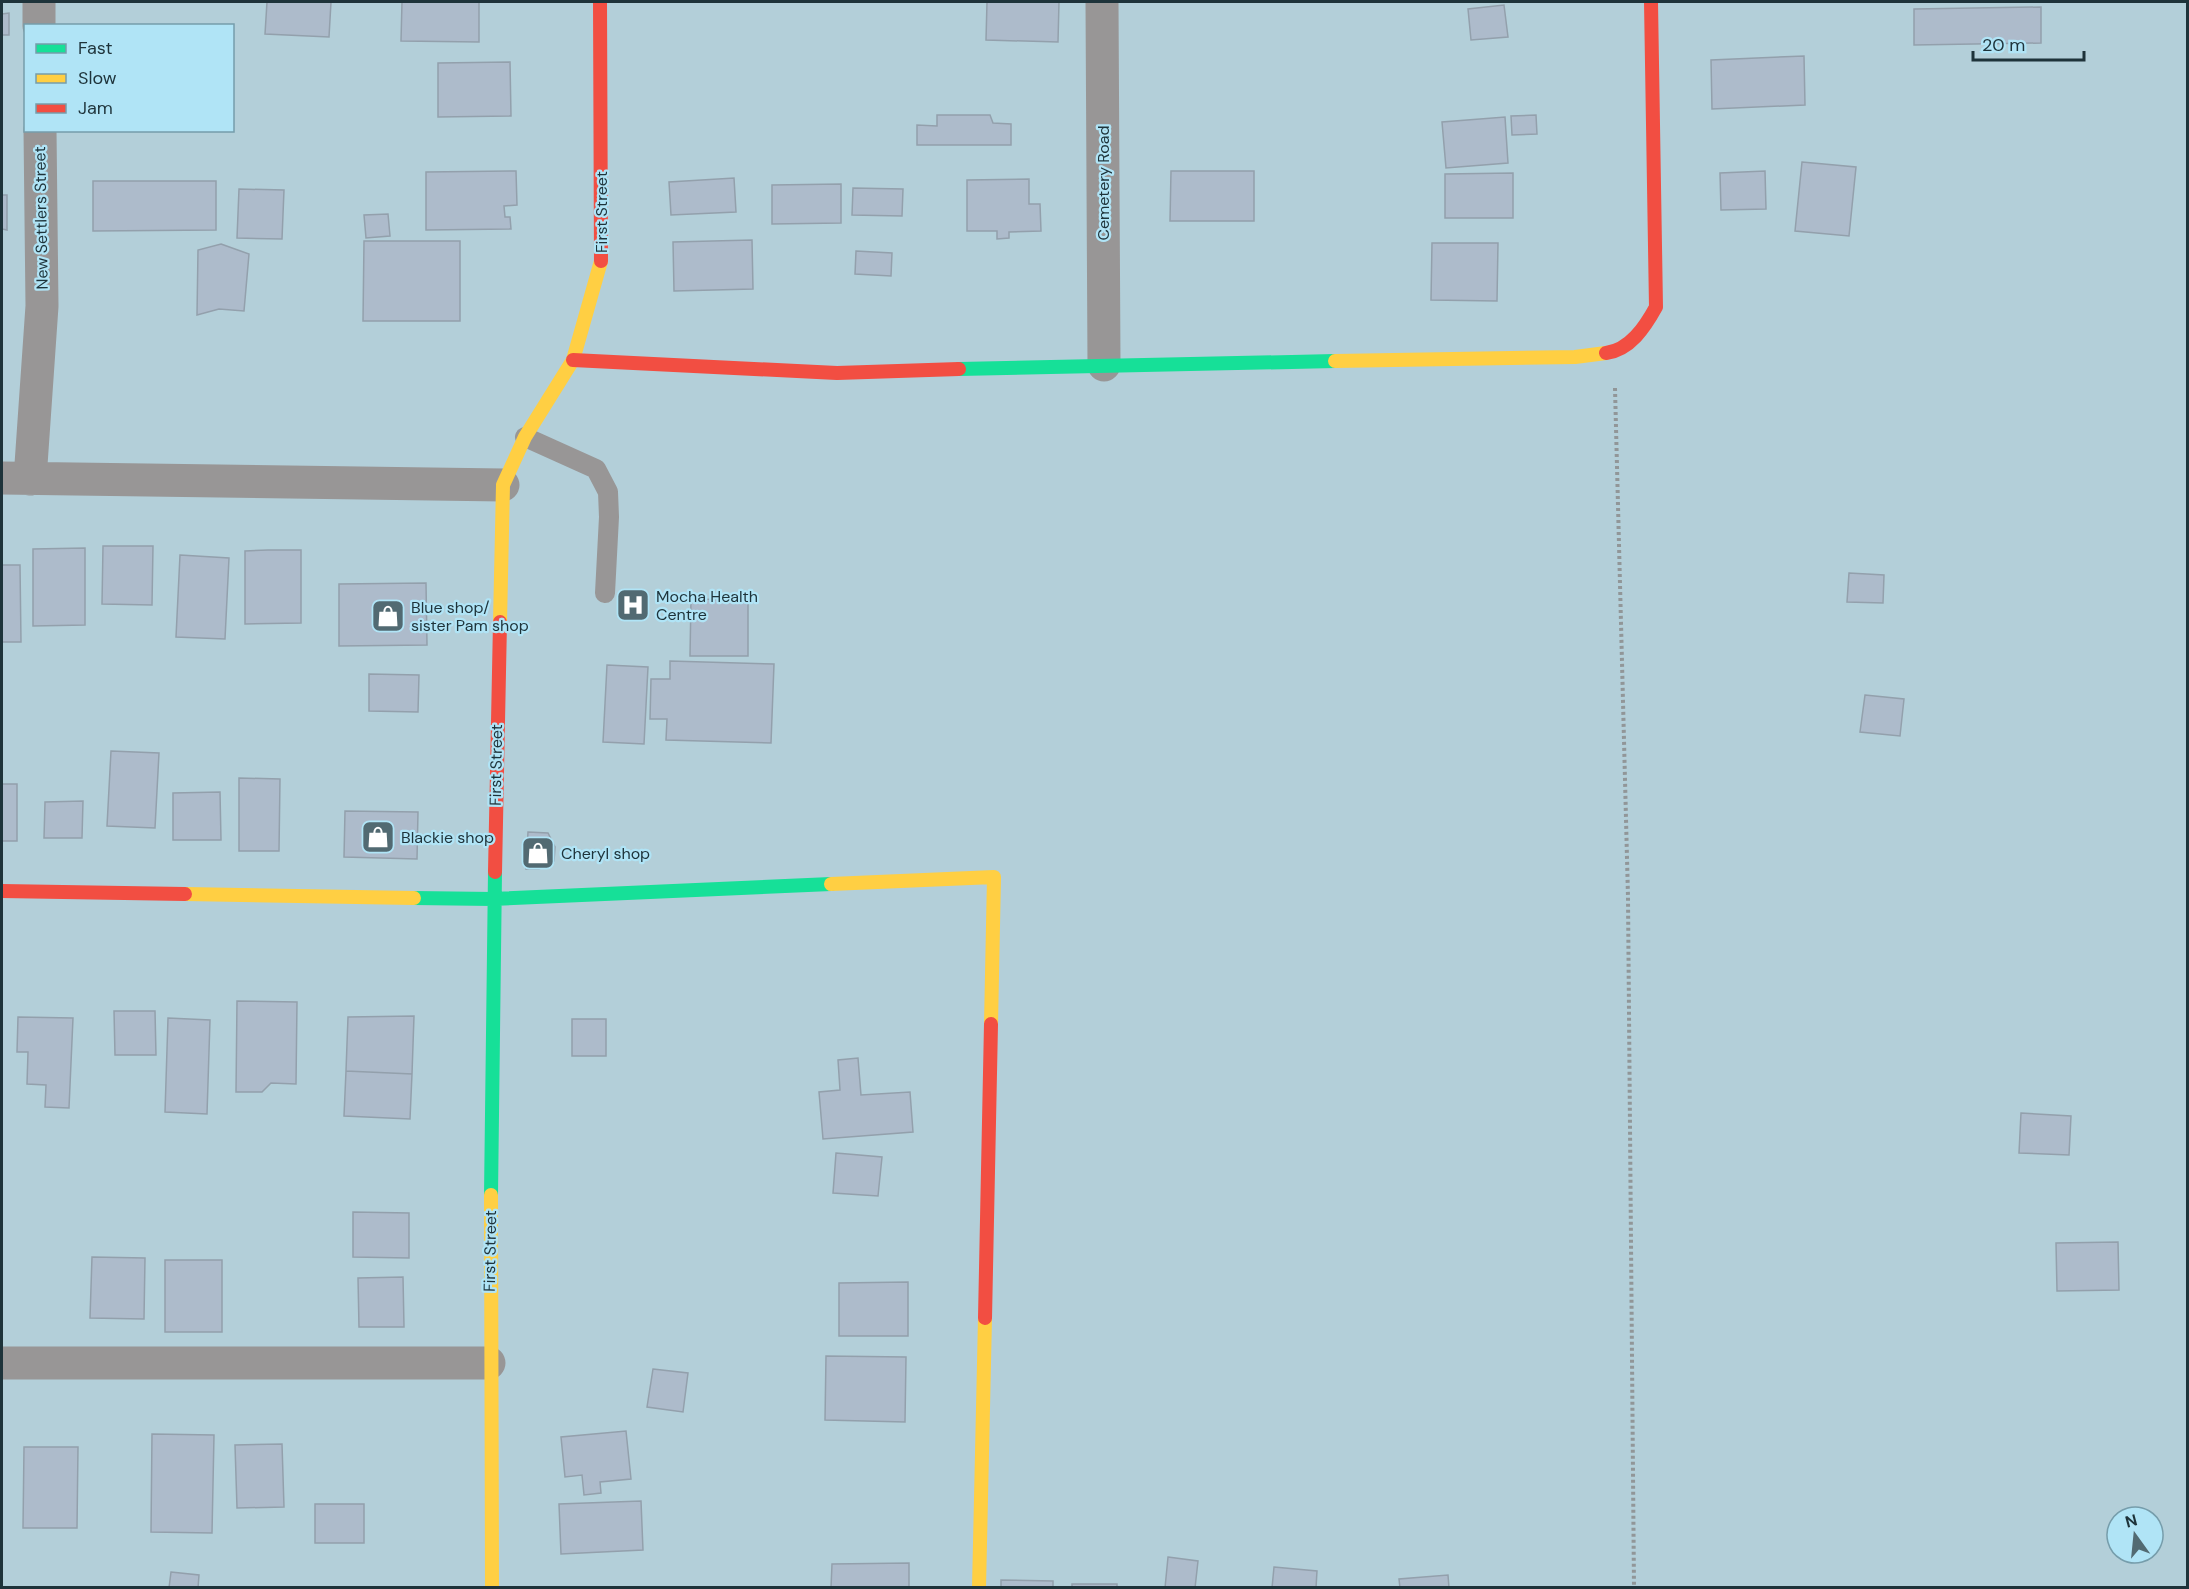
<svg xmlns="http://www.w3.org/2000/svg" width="2189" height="1589" viewBox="0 0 2189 1589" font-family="'DM Sans',sans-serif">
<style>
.building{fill:#adbbcb;stroke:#93a0ac;stroke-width:1.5}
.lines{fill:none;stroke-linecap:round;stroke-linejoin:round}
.path{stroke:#919698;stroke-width:4;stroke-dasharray:3 3;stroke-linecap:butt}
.lane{stroke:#989696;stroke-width:20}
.street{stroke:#989696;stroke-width:33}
.fast{stroke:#16e098;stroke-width:14}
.slow{stroke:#ffcf43;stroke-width:14}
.jam{stroke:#f24e42;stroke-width:14}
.labels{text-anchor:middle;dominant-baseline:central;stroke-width:4.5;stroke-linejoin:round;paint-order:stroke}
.street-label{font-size:16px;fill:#1e333a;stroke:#b0e4f6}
.poi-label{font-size:16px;fill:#1e333a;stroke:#b0e4f6;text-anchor:start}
</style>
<rect width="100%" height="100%" fill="#b3cfd9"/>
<!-- building -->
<path class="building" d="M267,2H331L329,37L265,34Z
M402,2H479V42L401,41Z
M987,2H1059L1058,42L986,40Z
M1504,5L1508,37L1471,40L1468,9Z
M2041,7V43L1914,45V9Z
M9,13V35H2V14Z
M1804,56L1805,105L1712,109L1711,60Z
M510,62L511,116L438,117V63Z
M937,115H990L993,123L1011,124V145H917V125L937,126Z
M1536,115L1537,134L1512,135L1511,116Z
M1505,117L1508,163L1446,168L1442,122Z
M1802,162L1856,167L1849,236L1795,231Z
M516,171L517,205L504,206L505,217H510L511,229L426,230V172Z
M1171,171H1254V221H1170Z
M1765,171L1766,209L1721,210L1720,173Z
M1513,173V218H1445V174Z
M734,178L736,212L671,215L669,182Z
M1029,179V204H1040L1041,231L1009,232V238L997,239V231H967V180Z
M93,181H216V230L93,231Z
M841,184V223L772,224V185Z
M853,188L903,189L902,216L852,215Z
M239,189L284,190L282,239L237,238Z
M2,195H7V230L2,229Z
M388,214L390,236L366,238L364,215Z
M752,240L753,289L674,291L673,242Z
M364,241H460V321H363Z
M1432,243H1498L1497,301L1431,300Z
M221,244L249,254L244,311L219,309L197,315L198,250Z
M856,251L892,253L891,276L855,274Z
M103,546H153L152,605L102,604Z
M85,548V625L33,626V549Z
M268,550H301V623L245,624V551Z
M180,555L229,558L225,639L176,637Z
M2,565H20L21,642H2Z
M1849,573L1884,575L1883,603L1847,602Z
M426,583L427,645L339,646V584Z
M691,599L748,600V656H690Z
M670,661L774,664L771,743L666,740L667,719H650L651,679H670Z
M607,665L648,667L644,744L603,742Z
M369,674L419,675L418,712L369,711Z
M1865,695L1904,699L1900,736L1860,732Z
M111,751L159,753L155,828L107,826Z
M239,778L280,779L279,851H239Z
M2,784H17V841H2Z
M220,792L221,840H173V793Z
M83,801L82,838H44L45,802Z
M345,811L418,812L417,859L344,857Z
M528,832L548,833L555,847L554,861L539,869H526Z
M237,1001L297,1002L296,1084L271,1083L262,1092H236Z
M114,1011H155L156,1055H115Z
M414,1016L412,1074L346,1071L348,1017Z
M18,1017L73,1018L69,1108L45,1107L46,1085L27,1084L28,1052H17Z
M168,1018L210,1020L207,1114L165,1112Z
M572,1019H606V1056H572Z
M858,1058L861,1095L910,1092L913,1132L823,1139L819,1092L840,1090L838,1060Z
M346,1071L412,1074L410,1119L344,1116Z
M2021,1113L2071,1116L2069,1155L2019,1153Z
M836,1153L882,1157L878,1196L833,1193Z
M353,1212L409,1213V1258L353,1257Z
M2118,1242L2119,1290L2057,1291L2056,1243Z
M92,1257L145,1258L144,1319L90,1318Z
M165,1260H222V1332H165Z
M403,1277L404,1327H359L358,1278Z
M908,1282V1336H839V1283Z
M826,1356L906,1357L905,1422L825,1420Z
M653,1369L688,1373L683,1412L647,1407Z
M626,1431L631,1479L600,1482L601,1493L584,1495L582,1475L565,1477L561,1437Z
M152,1434L214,1435L212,1533L151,1532Z
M282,1444L284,1507L237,1508L235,1445Z
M24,1447H78L77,1528H23Z
M641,1501L643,1550L561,1554L559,1504Z
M315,1504H364V1543H315Z
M1168,1557L1198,1561L1195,1588H1165Z
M909,1563V1588H831L832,1564Z
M1274,1567L1317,1571L1316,1588H1272Z
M171,1572L199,1575L198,1588H169Z
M1448,1575L1449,1588H1400L1399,1579Z
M1001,1580L1053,1581V1588H1001Z
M1072,1584H1117V1588H1072Z"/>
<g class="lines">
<!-- path -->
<path class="path" d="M1615,388L1628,897L1634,1588"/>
<!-- lane -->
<path class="lane" d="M525,437L596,469L608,492L609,517L605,593"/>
<!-- street -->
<path class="street" d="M39,2V26
M1102,2L1104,365
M2,478L503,485
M30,479L42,306L40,130
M2,1363H489"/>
<!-- fast -->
<path class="fast" d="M959,369L1335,361
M414,898L493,899L831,884
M491,1195L495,872"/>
<!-- slow -->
<path class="slow" d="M1335,361L1575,357L1606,353
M500,622L503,485L525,437L573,360L601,261
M831,884L994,877L991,1024
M185,894L414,898
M491,1195L492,1588
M979,1588L985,1318"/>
<!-- jam -->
<path class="jam" d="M600,2L601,261
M1606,353C1630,350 1645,327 1656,307L1651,2
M573,360L837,373L959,369
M495,872L500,622
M2,891L185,894
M985,1318L991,1024"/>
</g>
<!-- icons -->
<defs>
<symbol id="hospital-square" viewBox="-11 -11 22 22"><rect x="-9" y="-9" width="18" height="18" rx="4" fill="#526a72" stroke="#b0e4f6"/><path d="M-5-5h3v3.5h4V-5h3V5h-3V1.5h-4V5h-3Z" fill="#fff"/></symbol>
<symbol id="shop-square" viewBox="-11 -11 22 22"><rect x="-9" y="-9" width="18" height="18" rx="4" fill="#526a72" stroke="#b0e4f6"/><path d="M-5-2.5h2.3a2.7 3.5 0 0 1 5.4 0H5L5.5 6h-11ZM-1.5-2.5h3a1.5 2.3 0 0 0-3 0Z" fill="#fff"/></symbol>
</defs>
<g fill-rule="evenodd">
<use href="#hospital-square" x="614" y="586" width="38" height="38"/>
<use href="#shop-square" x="369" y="597" width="38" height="38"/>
<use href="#shop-square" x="359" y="818" width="38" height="38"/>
<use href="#shop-square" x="519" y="834" width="38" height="38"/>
</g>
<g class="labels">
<!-- street labels -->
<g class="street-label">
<text transform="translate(1103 183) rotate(-90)">Cemetery Road</text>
<text transform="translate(601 212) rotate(-90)">First Street</text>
<text transform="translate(41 218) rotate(-91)">New Settlers Street</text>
<text transform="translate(496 765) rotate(-89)">First Street</text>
<text transform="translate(490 1251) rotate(-89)">First Street</text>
</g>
<!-- poi labels -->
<g class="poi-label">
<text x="656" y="596">Mocha Health<tspan x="656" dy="18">Centre</tspan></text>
<text x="411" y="607">Blue shop/<tspan x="411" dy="18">sister Pam shop</tspan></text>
<text x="401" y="837">Blackie shop</text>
<text x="561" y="853">Cheryl shop</text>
</g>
</g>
<!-- border -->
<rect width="2189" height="1589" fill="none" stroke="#1e333a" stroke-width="6"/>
<!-- legend -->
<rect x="24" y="24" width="210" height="108" fill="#b0e4f6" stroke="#769dab" stroke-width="1.5"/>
<rect x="36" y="44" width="30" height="9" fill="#16e098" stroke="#769dab" stroke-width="1.5"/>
<text x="78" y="54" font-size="18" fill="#1e333a">Fast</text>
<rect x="36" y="74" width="30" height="9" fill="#ffcf43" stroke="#769dab" stroke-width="1.5"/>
<text x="78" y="84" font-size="18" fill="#1e333a">Slow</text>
<rect x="36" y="104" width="30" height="9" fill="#f24e42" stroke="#769dab" stroke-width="1.5"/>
<text x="78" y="114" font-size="18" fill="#1e333a">Jam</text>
<!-- north arrow -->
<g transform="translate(2135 1535) rotate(345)"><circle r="28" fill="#b0e4f6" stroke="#769dab" stroke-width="1.5"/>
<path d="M0-4.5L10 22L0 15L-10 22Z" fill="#526a72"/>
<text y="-9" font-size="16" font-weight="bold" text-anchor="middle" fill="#1e333a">N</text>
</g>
<!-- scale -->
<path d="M1973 51v9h111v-9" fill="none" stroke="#1e333a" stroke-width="3"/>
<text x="1982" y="51" font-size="18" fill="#1e333a" stroke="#b0e4f6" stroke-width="4.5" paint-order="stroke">20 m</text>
</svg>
